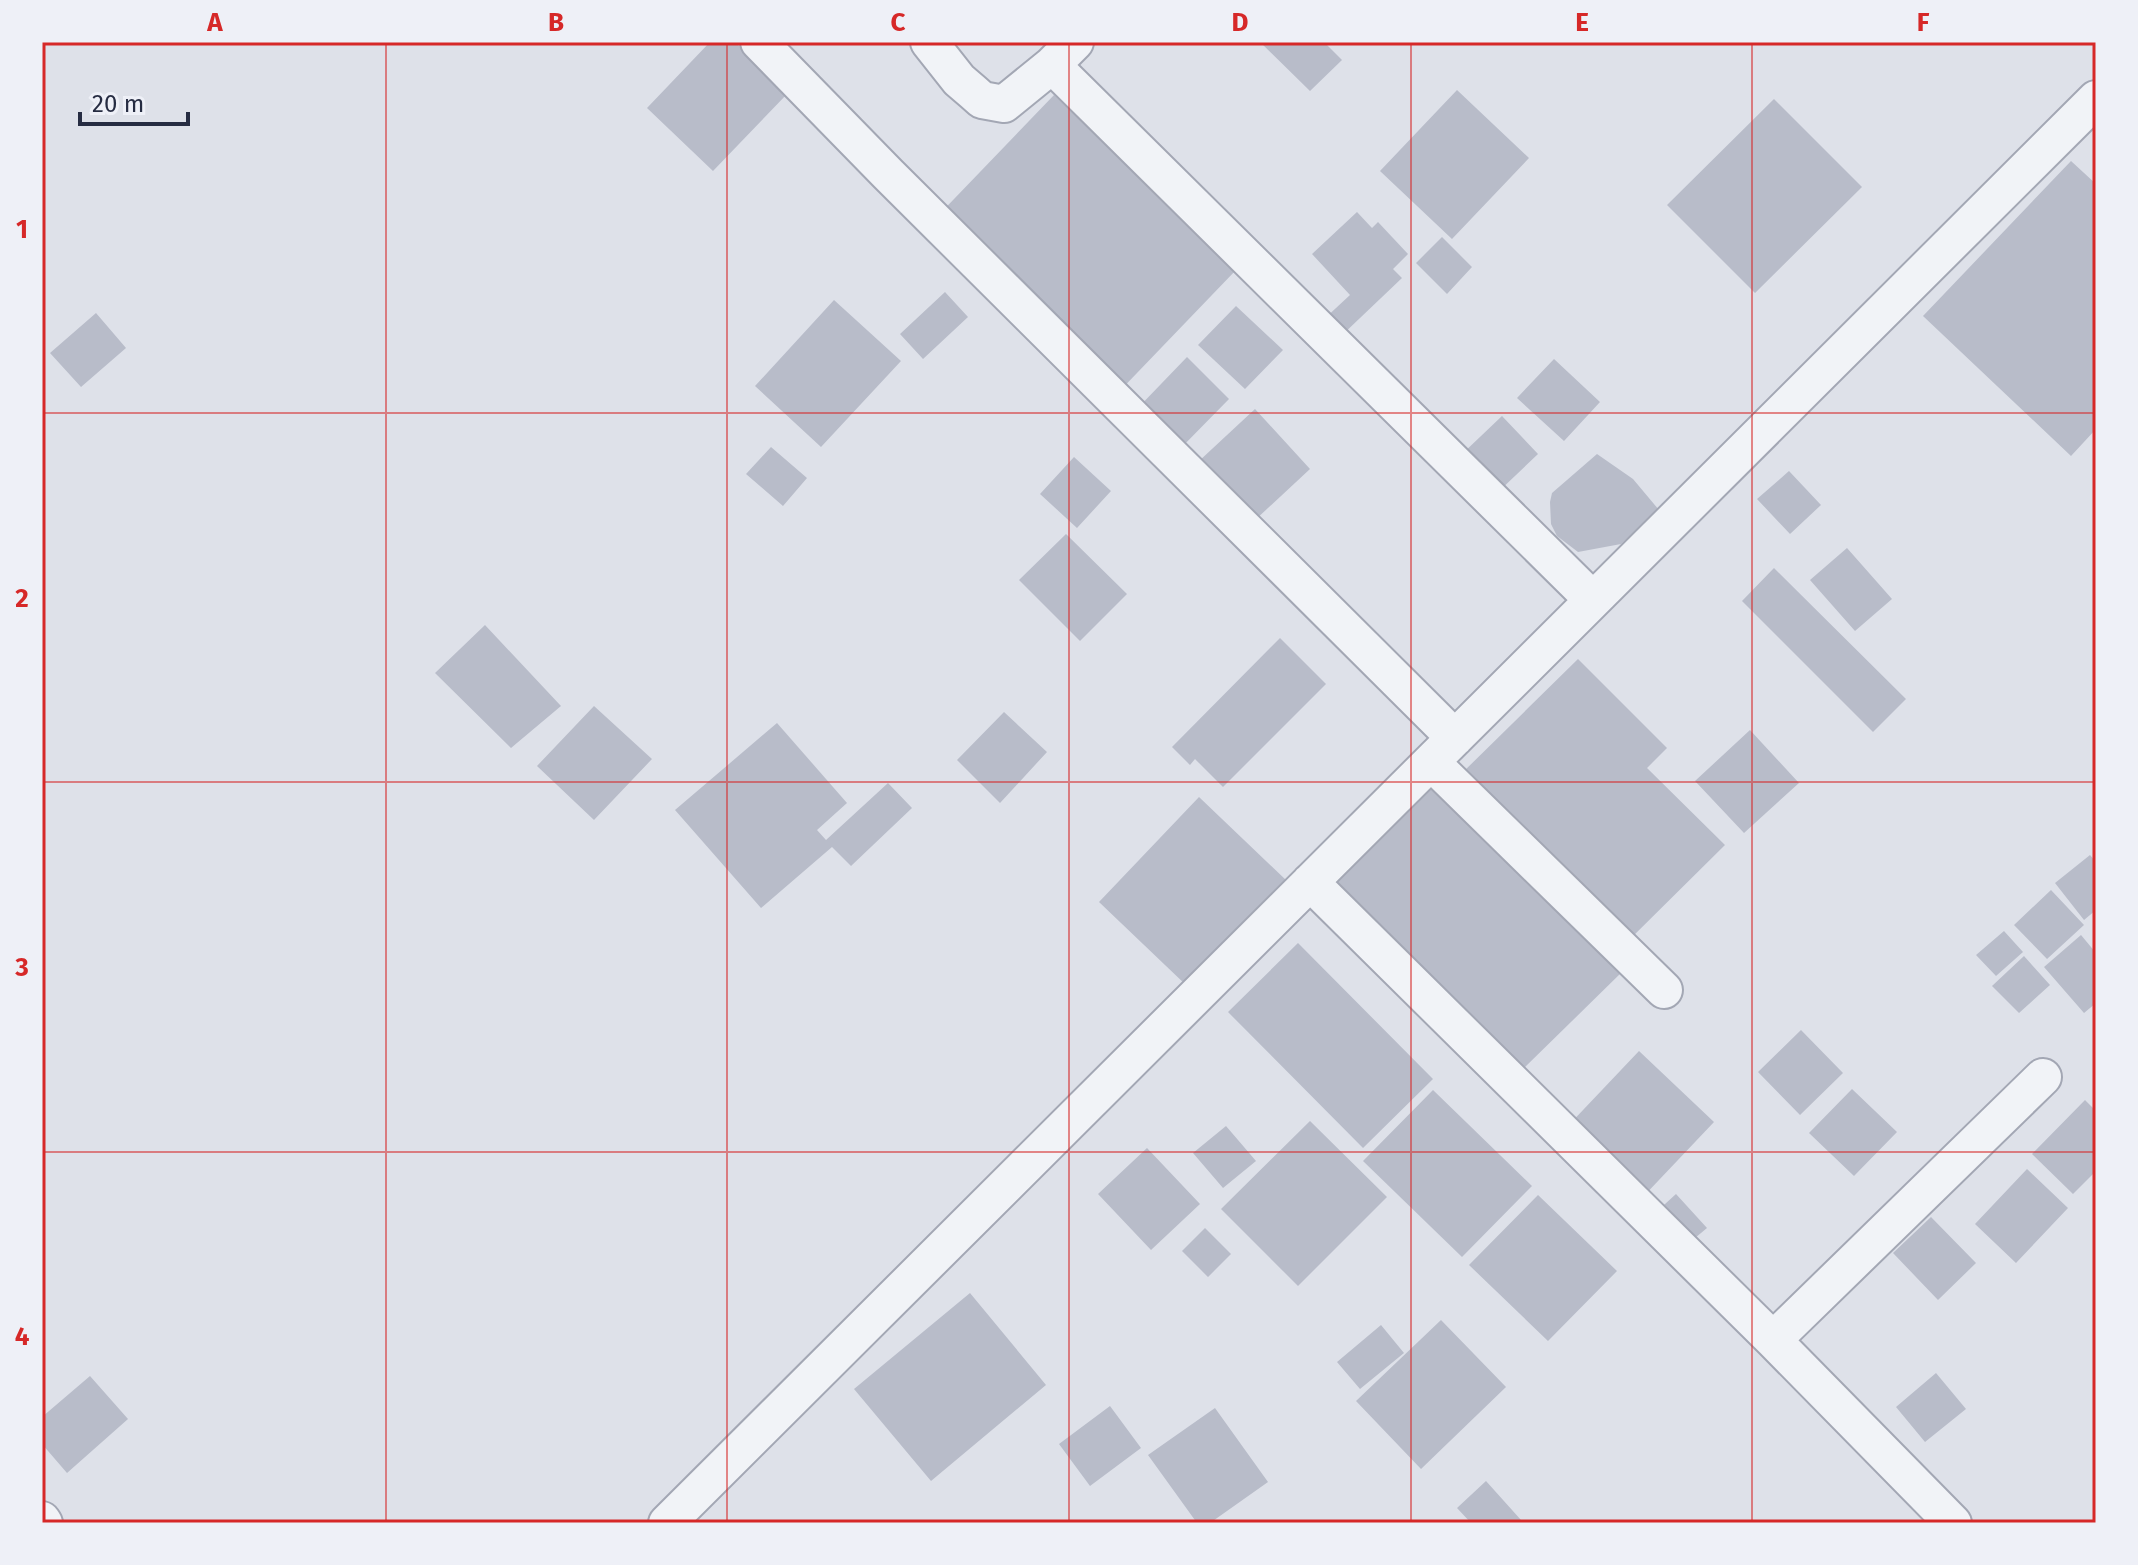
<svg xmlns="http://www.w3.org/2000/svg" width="2138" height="1565" viewBox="0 0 2138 1565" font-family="'Fira Sans',sans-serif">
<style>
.building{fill:#b8bcc9}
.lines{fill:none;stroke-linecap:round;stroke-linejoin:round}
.minor-casing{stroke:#a3a7b4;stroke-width:40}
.minor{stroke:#f1f3f7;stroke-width:36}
.grid{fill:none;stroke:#d62828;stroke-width:2;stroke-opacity:0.55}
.neatline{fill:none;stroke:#d62828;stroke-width:3}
.grid-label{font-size:26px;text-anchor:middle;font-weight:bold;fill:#d62828}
</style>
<rect width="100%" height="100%" fill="#dee1e9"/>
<!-- building -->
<path class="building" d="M710,42H735L788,93L713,171L647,108Z
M1260,42H1324L1342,60L1310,91Z
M1457,90L1529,158L1452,239L1380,171Z
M1054,95L1236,270L1112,399L929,225Z
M1774,99L1862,187L1755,293L1667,205Z
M2071,161L2096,184V429L2071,456L1923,316Z
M1357,212L1372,228L1378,222L1408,254L1393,269L1402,278L1339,338L1322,321L1350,295L1312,254Z
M1442,237L1472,267L1447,294L1416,263Z
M945,292L968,317L923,359L900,334Z
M834,300L901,361L821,447L755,386Z
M1236,306L1283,350L1245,389L1198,345Z
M96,313L126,348L81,387L50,353Z
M1187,357L1229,399L1177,452L1135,411Z
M1554,359L1600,402L1564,441L1517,398Z
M1255,409L1310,469L1254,521L1198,462Z
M1502,416L1538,454L1496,494L1460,456Z
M771,447L807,478L783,506L746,474Z
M1597,454L1633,479L1659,510L1621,544L1578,552L1557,536L1551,524L1550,502L1552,493Z
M1074,457L1111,491L1077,528L1040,494Z
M1789,471L1821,505L1790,534L1757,499Z
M1066,534L1127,594L1080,641L1019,580Z
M1847,548L1892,599L1855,631L1810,580Z
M1774,568L1906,699L1873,732L1742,601Z
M485,625L561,706L511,748L435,673Z
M1280,638L1326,684L1223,787L1195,759L1190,765L1172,747Z
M1578,659L1667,748L1647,768L1725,845L1624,945L1457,778Z
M594,706L652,759L594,820L537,766Z
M1004,712L1047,752L1000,803L957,760Z
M777,723L847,803L817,830L826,840L888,783L912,808L851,866L832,847L761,908L675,810Z
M1750,730L1799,783L1744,833L1695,781Z
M1435,782L1623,971L1519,1073L1331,884Z
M1199,797L1287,881L1187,986L1099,902Z
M2090,855L2096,862V910L2084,920L2055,883Z
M2051,890L2084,925L2047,959L2014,925Z
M2004,931L2023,952L1996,976L1976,955Z
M2081,935L2096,953V1003L2084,1013L2044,967Z
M1298,943L1433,1079L1363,1148L1228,1012Z
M2024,956L2050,985L2019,1013L1992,986Z
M1801,1030L1843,1073L1800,1115L1758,1072Z
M1639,1051L1714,1122L1640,1200L1565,1129Z
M1852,1089L1897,1132L1854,1176L1809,1133Z
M1433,1090L1532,1186L1462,1257L1363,1161Z
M2085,1100L2096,1111V1171L2073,1194L2032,1154Z
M1310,1121L1387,1197L1298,1286L1221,1209Z
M1226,1126L1256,1161L1223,1188L1193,1153Z
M1147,1148L1200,1204L1151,1250L1098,1194Z
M2027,1169L2068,1208L2016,1263L1975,1224Z
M1676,1194L1707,1228L1683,1248L1653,1215Z
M1538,1195L1617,1271L1548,1341L1469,1265Z
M1931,1217L1976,1263L1938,1300L1893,1253Z
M1205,1228L1231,1254L1208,1277L1182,1251Z
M970,1293L1046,1385L931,1481L854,1389Z
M1441,1320L1506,1387L1421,1469L1356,1401Z
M1381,1325L1404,1353L1360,1389L1337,1362Z
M1936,1373L1966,1409L1925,1442L1896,1407Z
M90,1376L128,1419L67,1473L42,1444V1417Z
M1110,1406L1141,1448L1090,1486L1059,1444Z
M1215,1408L1268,1482L1210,1523H1197L1148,1455Z
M1486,1481L1521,1520L1518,1523H1471L1457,1508Z"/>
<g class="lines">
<defs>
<path id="minor" d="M759,42L888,174L1455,738
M929,42L959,80L973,92L982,100L1004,104L1052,65
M1075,42L1052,65L1593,600
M1431,762L1664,990
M1310,882L1773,1340L1953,1523
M1773,1340L2043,1077
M42,1520L44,1523
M667,1523L2096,99"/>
</defs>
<!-- minor casing -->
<use href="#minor" class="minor-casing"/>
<!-- minor -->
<use href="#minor" class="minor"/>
</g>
<!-- grid -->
<path class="grid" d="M386,42V1523M727,42V1523M1069,42V1523M1411,42V1523M1752,42V1523M42,413H2096M42,782H2096M42,1152H2096"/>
<!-- border -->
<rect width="2138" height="1565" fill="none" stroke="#eef0f7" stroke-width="88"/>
<!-- scale -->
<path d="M80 112v12h108v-12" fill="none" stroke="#262c42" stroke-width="4"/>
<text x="92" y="112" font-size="24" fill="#262c42" stroke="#eef0f7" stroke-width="6" paint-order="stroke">20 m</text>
<rect x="44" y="44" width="2050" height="1477" class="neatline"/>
<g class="grid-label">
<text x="215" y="31">A</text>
<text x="556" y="31">B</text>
<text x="898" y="31">C</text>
<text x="1240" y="31">D</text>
<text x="1582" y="31">E</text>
<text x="1923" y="31">F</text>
<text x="22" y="238">1</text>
<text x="22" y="607">2</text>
<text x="22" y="976">3</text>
<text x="22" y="1345">4</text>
</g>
</svg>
